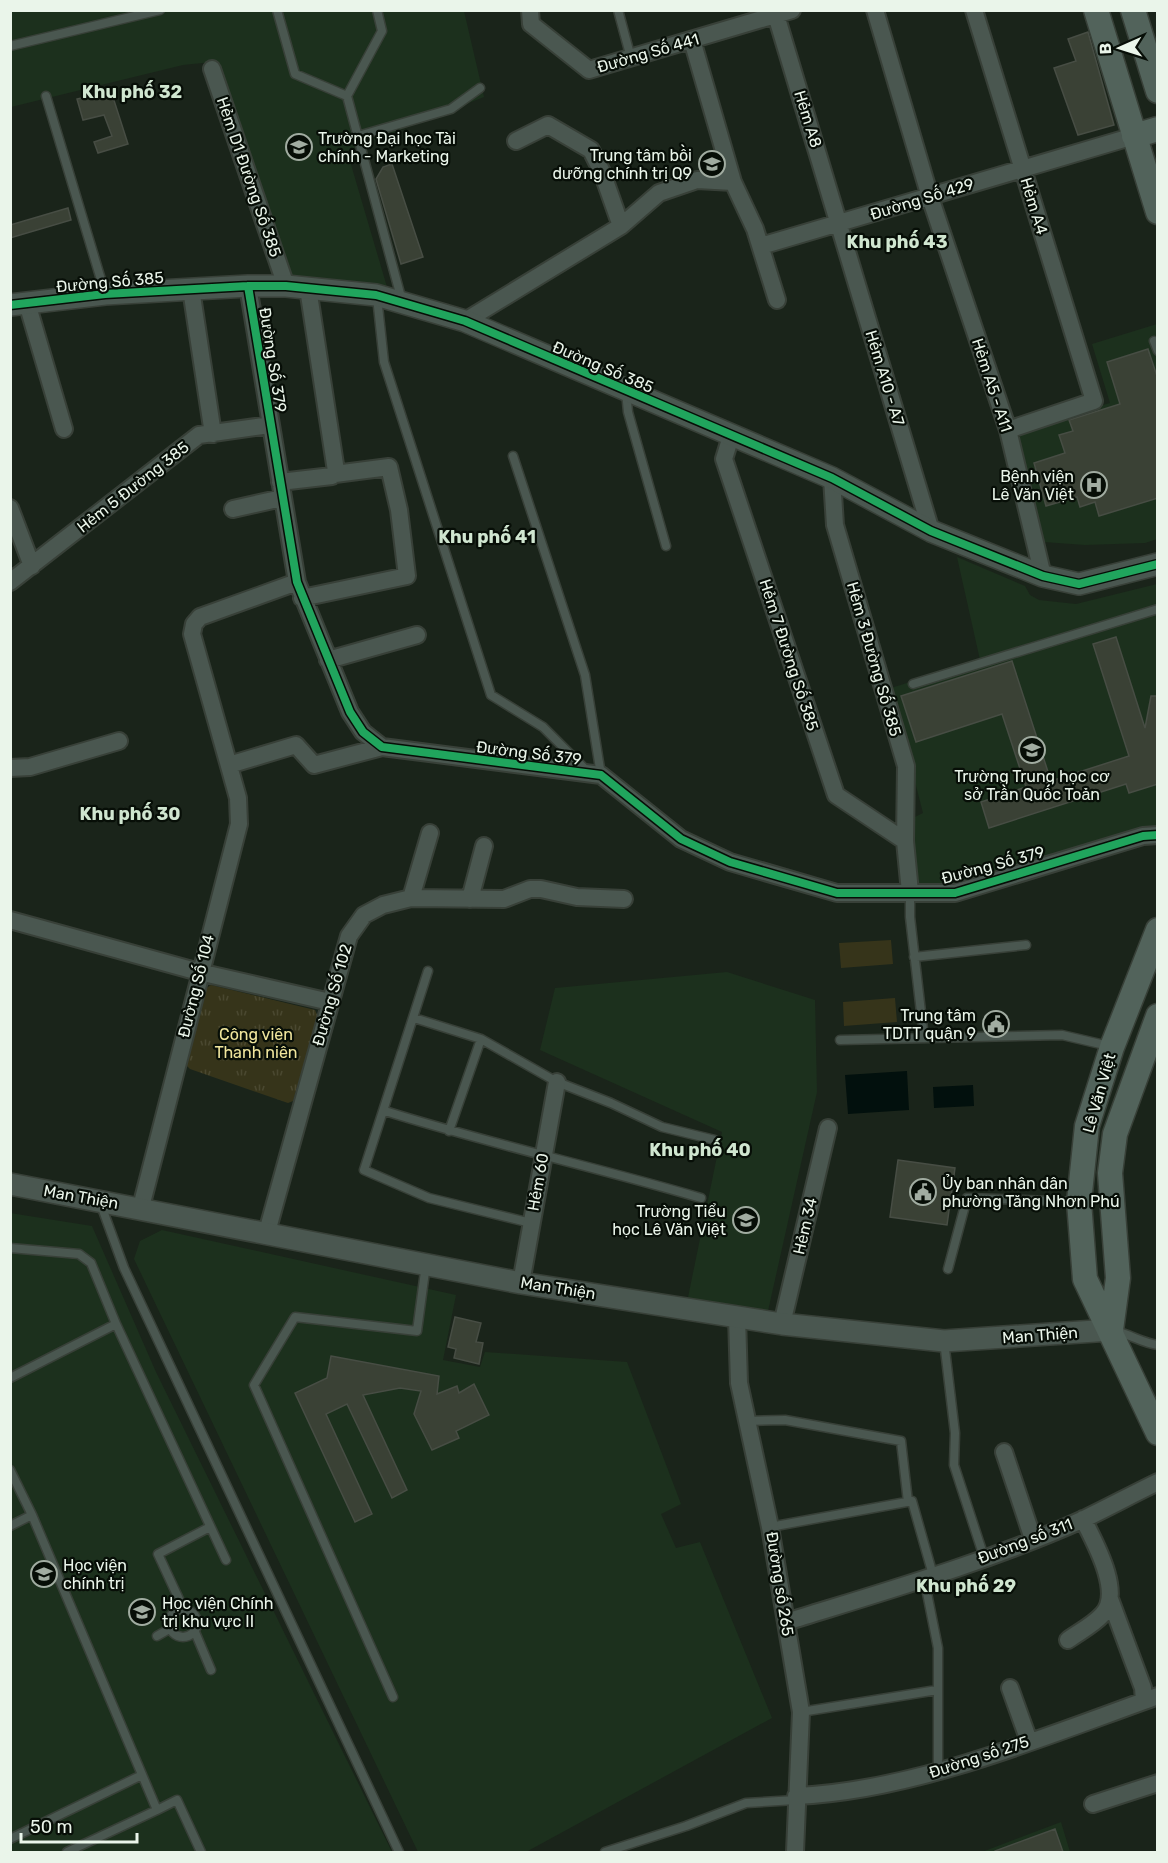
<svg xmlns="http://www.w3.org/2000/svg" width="1168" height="1863" viewBox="0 0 1168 1863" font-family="Rubik,sans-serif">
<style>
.built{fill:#1c301d}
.grass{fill:url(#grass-tufts)}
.pitch{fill:#36341a}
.water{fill:#02100d}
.building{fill:#3a4135;stroke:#474d44;stroke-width:1.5}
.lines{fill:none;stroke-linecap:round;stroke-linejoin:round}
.service-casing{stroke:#384038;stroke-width:11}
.minor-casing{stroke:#384038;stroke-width:20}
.tertiary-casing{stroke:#384038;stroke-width:24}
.secondary-casing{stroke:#384038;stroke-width:27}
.service{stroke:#4a5750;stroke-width:8}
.minor{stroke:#4a5750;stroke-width:16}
.tertiary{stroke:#4a5750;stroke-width:21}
.secondary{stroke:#52635b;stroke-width:24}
.cycleway-casing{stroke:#070e07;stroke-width:11}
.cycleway{stroke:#20a55d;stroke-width:8}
.labels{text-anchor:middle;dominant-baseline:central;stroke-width:4.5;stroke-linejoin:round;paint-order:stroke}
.street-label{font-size:16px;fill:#eaf5ea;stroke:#070e07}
.poi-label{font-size:16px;fill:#eaf5ea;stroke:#070e07;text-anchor:start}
.park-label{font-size:16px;fill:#f0e69d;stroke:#070e07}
.neighbourhood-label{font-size:18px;font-weight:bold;fill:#d0e6d0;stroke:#070e07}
</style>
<defs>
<pattern id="grass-tufts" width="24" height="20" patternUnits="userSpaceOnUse" patternTransform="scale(1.5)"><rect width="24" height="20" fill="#36341a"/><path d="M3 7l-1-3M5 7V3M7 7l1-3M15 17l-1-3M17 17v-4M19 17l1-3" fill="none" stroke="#4a4830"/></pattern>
</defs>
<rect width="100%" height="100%" fill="#1a241a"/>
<!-- built -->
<path class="built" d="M10,11H464L484,97L347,151L387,287L285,276L212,62L183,65L11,107Z
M1157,324V539L1145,543L1085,545L1044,542L1017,430L1110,403L1092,344Z
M957,557L1025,586L1030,595L1039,600L1076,604L1157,584V826L958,884L919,885L909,820L923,813L891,688L980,660Z
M727,972L815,1000L817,1092L766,1320L686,1307L722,1132L540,1050L555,988Z
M10,1213L92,1226L156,1372L392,1852H11Z
M162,1230L456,1295L443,1360L480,1367L485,1352L627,1362L681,1504L661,1514L676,1548L700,1542L772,1718L526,1852H418L134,1259L140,1241Z
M1061,1822L1070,1852H982Z"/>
<!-- grass -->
<path class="grass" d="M211,985L315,1010L318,1017L293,1101L288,1103L190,1069L185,1064L202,991Z"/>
<!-- pitch -->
<path class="pitch" d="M891,940L893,964L841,968L839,943Z
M895,998L897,1022L844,1026L843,1002Z"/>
<!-- water -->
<path class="water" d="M907,1071L909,1110L848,1114L845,1075Z
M973,1085L974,1106L934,1108L933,1087Z"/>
<!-- building -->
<path class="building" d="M1088,32L1114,125L1078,135L1054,68L1076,61L1068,39Z
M111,91L128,144L98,153L94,142L112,136L104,115L83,120L77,99Z
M392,164L423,257L401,264L376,179L383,167Z
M68,208L71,220L10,238V225Z
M1148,349L1158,379V498L1099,516L1095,502L1080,507L1077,497L1046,506L1034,463L1065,453L1059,435L1073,431L1069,420L1120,404L1107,362Z
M1116,637L1145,728L1151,696H1158V784L1129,793L1126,784L989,828L981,802L1026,787L1002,714L916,742L901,696L1012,661L1051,781L1129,756L1093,644Z
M898,1160L955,1168L947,1225L890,1217Z
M455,1317L481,1323L476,1342L483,1343L479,1364L454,1358L456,1349L448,1347Z
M331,1356L439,1376L437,1394L457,1386L459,1393L474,1384L489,1415L456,1431L459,1438L432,1450L414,1414L421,1391L400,1388L363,1395L407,1490L392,1498L347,1404L326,1414L372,1514L355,1522L295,1393L327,1378Z
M1055,1829L1063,1852H995V1851Z"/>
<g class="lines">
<defs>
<path id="service" d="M277,10L295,74L347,96L402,301
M618,10L631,58
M10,46L160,10
M46,96L105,293
M347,96L382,31L377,10
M358,136L451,109L480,88
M377,297L384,362L491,695L543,727L587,771
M1154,341L1158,351
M626,392L628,412L666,546
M513,456L585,675L601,775
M913,684L1158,609
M910,892V917L924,1038
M914,957L1026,945
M428,971L364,1170L429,1198L531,1223
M414,1018L481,1039L557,1082L611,1103L662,1127L715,1140
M840,1040L1062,1035L1109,1046
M385,1111C490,1144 596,1167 701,1198
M449,1131L481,1039
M101,1205L124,1268L399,1852
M10,1248L79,1254L91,1263L116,1324L10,1378
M948,1269L967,1198L1079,1202
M116,1324L226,1560
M1114,1331C1130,1334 1142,1343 1158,1345
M944,1341L955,1433L954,1465L984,1557
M746,1421L785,1420L901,1441L908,1502
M10,1470L32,1515L157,1810L67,1852
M10,1526L32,1515
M770,1527L912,1501L933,1575
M924,1578L938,1648V1770
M169 1623a14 14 0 1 1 28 0a14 14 0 1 1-28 0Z
M184,1610L158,1554L210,1527
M195,1632L211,1670
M157,1636L171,1628
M393,1697L254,1385L295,1317L417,1331L426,1264
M801,1712L937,1690
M157,1810L177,1800L201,1852
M10,1839L142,1775
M605,1852L686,1826L746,1803L796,1800"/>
<path id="minor" d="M530,10L531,24L589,70L792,10
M875,10L930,197L1008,430L1043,576
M974,10L1094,401L1008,430
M776,15L931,531
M692,40L733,182
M212,69L286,286
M516,141L548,125L591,150L602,172L621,226
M761,246L1134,136
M248,286L297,582L350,712L363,732L382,747L601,775L681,839L730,862L837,893H955L1143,836L1158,835
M191,289L213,434
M27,303L64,429
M465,321L621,226L659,193L697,180L733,182L755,229L777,300
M731,436L724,459L836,795L905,841
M832,478L835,525L906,766L905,841L910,892
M280,482L332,476L336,471L308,288
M10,508L32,566
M233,509L282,498
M10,582L199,435L270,425
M302,598L407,576L399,510L389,467L335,474
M328,660L417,635
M229,765L296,745L314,765L382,747
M10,768L30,767L119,741
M411,898L430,833
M470,899L484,846
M10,920L199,972L330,1002
M141,1207L239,824L238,798L192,634L194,624L200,617L297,582
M267,1232L349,936L364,915L383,905L411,898L504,899L530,889H541L577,897L624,899
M521,1283L557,1082
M737,1317L739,1383L770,1527L801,1712L795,1852
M782,1324L828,1128
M1004,1452L1033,1539
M1110,1599L1143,1688L1144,1701
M786,1622C886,1591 988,1562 1084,1519C1109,1507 1133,1494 1158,1482
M1068,1640C1079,1632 1093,1625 1102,1615C1124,1594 1094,1541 1083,1519
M1010,1688L1029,1741
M796,1796C915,1791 1046,1736 1158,1696
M1093,1804L1158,1783"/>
<path id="tertiary" d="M10,305L105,294L248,286H286L376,295L465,321L832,478L931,531L1043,576L1079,584L1158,564
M10,1184L521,1283L782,1324L944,1341L1111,1330"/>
<path id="secondary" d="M1096,10L1158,212
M1133,10L1158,91
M1134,136L1158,129
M1158,930L1112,1047L1087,1126L1079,1202L1085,1279L1158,1433
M1111,1330L1118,1278L1110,1173L1115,1134L1158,1016"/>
</defs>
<!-- service casing -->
<use href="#service" class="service-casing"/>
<!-- minor casing -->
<use href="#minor" class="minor-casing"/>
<!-- tertiary casing -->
<use href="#tertiary" class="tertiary-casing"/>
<!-- secondary casing -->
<use href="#secondary" class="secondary-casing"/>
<!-- service -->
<use href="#service" class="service"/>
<!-- minor -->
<use href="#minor" class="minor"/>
<!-- tertiary -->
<use href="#tertiary" class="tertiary"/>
<!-- secondary -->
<use href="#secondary" class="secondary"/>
<defs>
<path id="cycleway" d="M248,286L297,582L350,712L363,732L382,747L601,775L681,839L730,862L837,893H955L1143,836L1158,835
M10,305L105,294L248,286H286L376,295L465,321L832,478L931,531L1043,576L1079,584L1158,564"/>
</defs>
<!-- cycleway casing -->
<use href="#cycleway" class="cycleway-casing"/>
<!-- cycleway -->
<use href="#cycleway" class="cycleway"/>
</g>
<!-- icons -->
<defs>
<symbol id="university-ring" viewBox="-11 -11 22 22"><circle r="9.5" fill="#070e07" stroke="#a1aca1" stroke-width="1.5"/><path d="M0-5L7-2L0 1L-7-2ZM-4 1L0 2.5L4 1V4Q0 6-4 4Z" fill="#a1aca1"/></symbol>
<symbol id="school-ring" viewBox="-11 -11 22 22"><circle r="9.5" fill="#070e07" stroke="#a1aca1" stroke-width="1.5"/><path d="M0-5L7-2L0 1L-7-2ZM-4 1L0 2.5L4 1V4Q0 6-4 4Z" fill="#a1aca1"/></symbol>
<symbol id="hospital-ring" viewBox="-11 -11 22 22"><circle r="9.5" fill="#070e07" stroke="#a1aca1" stroke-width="1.5"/><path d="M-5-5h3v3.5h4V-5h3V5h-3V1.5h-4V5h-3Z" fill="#a1aca1"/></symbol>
<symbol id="civic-ring" viewBox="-11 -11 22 22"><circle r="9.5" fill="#070e07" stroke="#a1aca1" stroke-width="1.5"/><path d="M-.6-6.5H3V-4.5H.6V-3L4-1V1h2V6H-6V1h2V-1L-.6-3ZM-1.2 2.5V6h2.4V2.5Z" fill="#a1aca1"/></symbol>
</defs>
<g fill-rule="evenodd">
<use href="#university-ring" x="284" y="132" width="30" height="30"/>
<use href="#school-ring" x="697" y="149" width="30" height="30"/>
<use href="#hospital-ring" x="1079" y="470" width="30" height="30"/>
<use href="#school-ring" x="1017" y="735" width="30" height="30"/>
<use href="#civic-ring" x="981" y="1009" width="30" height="30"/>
<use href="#civic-ring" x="908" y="1177" width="30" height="30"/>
<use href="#school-ring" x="731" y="1205" width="30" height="30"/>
<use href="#school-ring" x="29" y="1559" width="30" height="30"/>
<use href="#university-ring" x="127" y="1597" width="30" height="30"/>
</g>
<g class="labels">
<!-- street labels -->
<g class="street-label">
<text transform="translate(648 53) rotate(-16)">Đường Số 441</text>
<text transform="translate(808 119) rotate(73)">Hẻm A8</text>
<text transform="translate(249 177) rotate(71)">Hẻm D1 Đường Số 385</text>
<text transform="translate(922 199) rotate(-17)">Đường Số 429</text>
<text transform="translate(1034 206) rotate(73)">Hẻm A4</text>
<text transform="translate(110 282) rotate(-5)">Đường Số 385</text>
<text transform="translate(273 360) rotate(81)">Đường Số 379</text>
<text transform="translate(603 367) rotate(23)">Đường Số 385</text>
<text transform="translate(885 378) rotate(73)">Hẻm A10 - A7</text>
<text transform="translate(992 385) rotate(72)">Hẻm A5 - A11</text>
<text transform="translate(133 487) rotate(-38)">Hẻm 5 Đường 385</text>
<text transform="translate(789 655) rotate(72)">Hẻm 7 Đường Số 385</text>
<text transform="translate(874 659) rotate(74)">Hẻm 3 Đường Số 385</text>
<text transform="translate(529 753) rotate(7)">Đường Số 379</text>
<text transform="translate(993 865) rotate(-15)">Đường Số 379</text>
<text transform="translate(196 986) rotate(-76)">Đường Số 104</text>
<text transform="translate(332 995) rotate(-74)">Đường Số 102</text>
<text transform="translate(1099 1093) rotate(-74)">Lê Văn Việt</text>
<text transform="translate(538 1182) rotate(-80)">Hẻm 60</text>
<text transform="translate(81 1197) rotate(10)">Man Thiện</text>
<text transform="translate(805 1226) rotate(-77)">Hẻm 34</text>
<text transform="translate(558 1288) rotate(9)">Man Thiện</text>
<text transform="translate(1040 1335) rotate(-4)">Man Thiện</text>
<text transform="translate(1025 1541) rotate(-21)">Đường số 311</text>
<text transform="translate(780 1584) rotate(81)">Đường số 265</text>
<text transform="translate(979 1757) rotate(-18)">Đường số 275</text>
</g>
<!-- poi labels -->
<g class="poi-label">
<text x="318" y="138">Trường Đại học Tài<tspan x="318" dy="18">chính - Marketing</tspan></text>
<text x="692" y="155" text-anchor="end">Trung tâm bồi<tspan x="692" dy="18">dưỡng chính trị Q9</tspan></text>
<text x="1074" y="476" text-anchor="end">Bệnh viện<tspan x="1074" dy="18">Lê Văn Việt</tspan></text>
<text x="1032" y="776" text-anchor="middle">Trường Trung học cơ<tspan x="1032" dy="18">sở Trần Quốc Toản</tspan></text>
<text x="976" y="1015" text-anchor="end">Trung tâm<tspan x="976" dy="18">TDTT quận 9</tspan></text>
<text x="942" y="1183">Ủy ban nhân dân<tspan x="942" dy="18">phường Tăng Nhơn Phú</tspan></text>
<text x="726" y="1211" text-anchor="end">Trường Tiểu<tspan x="726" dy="18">học Lê Văn Việt</tspan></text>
<text x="63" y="1565">Học viện<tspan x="63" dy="18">chính trị</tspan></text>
<text x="162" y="1603">Học viện Chính<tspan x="162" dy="18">trị khu vực II</tspan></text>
</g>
<!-- park labels -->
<g class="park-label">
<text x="256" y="1034">Công viên<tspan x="256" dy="18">Thanh niên</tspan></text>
</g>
<!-- neighbourhood labels -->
<g class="neighbourhood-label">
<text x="132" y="92">Khu phố 32</text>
<text x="897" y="242">Khu phố 43</text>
<text x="487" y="537">Khu phố 41</text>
<text x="130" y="814">Khu phố 30</text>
<text x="700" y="1150">Khu phố 40</text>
<text x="966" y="1586">Khu phố 29</text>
</g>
</g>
<!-- border -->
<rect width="1168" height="1863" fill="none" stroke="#eaf5ea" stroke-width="24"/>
<!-- north arrow -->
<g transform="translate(1120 48) rotate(267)" stroke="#070e07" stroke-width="4.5" paint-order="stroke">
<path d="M0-4.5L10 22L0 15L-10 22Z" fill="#eaf5ea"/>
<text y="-9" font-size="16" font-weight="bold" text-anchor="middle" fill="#eaf5ea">B</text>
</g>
<!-- scale -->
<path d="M21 1833v9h116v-9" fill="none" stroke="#eaf5ea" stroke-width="3"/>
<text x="30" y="1833" font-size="18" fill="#eaf5ea" stroke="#070e07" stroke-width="4.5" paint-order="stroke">50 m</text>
</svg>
